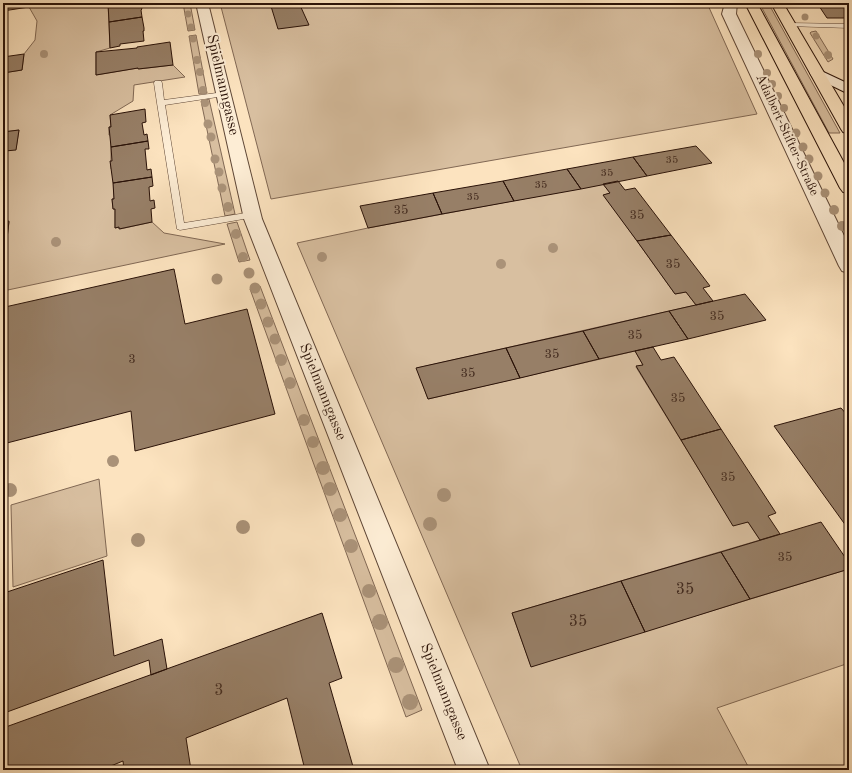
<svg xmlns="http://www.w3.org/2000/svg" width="852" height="773" viewBox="0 0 852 773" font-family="'Old Standard TT',serif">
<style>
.green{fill:#d8bfa0;stroke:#816854}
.building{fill:#977f67;stroke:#2a1208}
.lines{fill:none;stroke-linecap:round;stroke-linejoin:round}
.lane-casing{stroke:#5e4636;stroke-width:1}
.street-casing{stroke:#5e4636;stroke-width:2}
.secondary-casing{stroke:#2a1208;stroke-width:2}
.primary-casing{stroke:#2a1208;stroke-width:2}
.lane{fill:#fdedd5;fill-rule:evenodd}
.street{fill:#fdedd5;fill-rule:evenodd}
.secondary{fill:#fdedd5;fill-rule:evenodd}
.primary{fill:#fce3bf;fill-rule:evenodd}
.tree{fill:#aa9278}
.labels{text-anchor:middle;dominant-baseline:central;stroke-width:4;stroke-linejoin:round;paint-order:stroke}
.far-number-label{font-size:11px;fill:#452d20}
.far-street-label{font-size:13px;fill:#2a1208;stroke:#fdedd5}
.number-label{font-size:13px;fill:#452d20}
.street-label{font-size:15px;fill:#2a1208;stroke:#fdedd5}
.near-number-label{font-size:16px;fill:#452d20}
</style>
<rect width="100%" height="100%" fill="#fce3bf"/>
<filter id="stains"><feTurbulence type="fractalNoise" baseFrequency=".005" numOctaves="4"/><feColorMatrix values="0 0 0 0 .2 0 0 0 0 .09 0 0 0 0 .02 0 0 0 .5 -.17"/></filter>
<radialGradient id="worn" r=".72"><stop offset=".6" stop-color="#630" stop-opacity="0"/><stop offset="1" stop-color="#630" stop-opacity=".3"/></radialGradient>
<!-- green -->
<path class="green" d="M29,3H108L110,48L96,52V75L138,68L139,69L173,65L185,77L134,85L133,101L110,115L111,127H109V135H111V169H113L114,199H112L113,209H115V228L119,227L120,229L152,222L164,233L225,244L3,291V250L6,247L9,222H3V150H5L6,151L16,149L19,130L3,132V73L22,70L24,54L35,40L37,21L29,7Z
M183,3H190L195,30L188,31Z
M220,3H707L757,114L271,199Z
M762,8H771L840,133H829Z
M816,31L833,59L828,62L810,33L811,32Z
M196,35L207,93L199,94L189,36Z
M209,99L235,214L225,216L201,101Z
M603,184L610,193L604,195L675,294L686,292L696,305L417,368L428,399L635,351L643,365L636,367L733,525L748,522L760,540L512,613L531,666L849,569V663L717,708L750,770H522L297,243L368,228Z
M237,222L250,260L239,262L227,224Z
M260,286L422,710L406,717L250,289Z
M99,479L107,556L13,587L11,505Z"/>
<!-- building -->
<path class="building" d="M3,3H29V7L3,11Z
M108,3H140L142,9L141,10L142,17L109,22Z
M270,3H299L309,25L278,29Z
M817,3H849V18H827Z
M142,17L144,28V31H143L144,41L120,44V46L110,48L109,22Z
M170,42L173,65L138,69V68L96,75V52L137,48V47Z
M24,54L22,70L3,73V57Z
M145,109L146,122L142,123L144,135L147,134L148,141L111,147L109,127H111L110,115Z
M19,130L16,150L5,151V150H3V132Z
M148,141L149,149H145L147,170L151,169L152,177L113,183L110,161H112L111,147Z
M696,146L712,163L647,176L633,157Z
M633,157L647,176L581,189L567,169Z
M567,169L581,189L514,201L503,181Z
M152,177L153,186L149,187L150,201L154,200L155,208L151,209L152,222L119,229V227L115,228V209H113L112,199H114L113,183Z
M503,181L514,201L442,214L433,193Z
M618,181L625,190L635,188L671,235L637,241L603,195L610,193L603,184Z
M433,193L442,214L368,228L360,206Z
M9,221L6,247L3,248V222Z
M671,235L710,286L703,288L713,301L696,305L686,292L675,294L637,241Z
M174,269L185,324L247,309L275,414L135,451L131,411L3,444L5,307Z
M745,294L766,320L688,339L669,311Z
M669,311L688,339L599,359L583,331Z
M583,331L599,359L520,378L506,348Z
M653,347L661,360L674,357L721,429L681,440L636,366L643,365L635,351Z
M506,348L520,378L428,399L416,368Z
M841,408L849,417V530L774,426Z
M721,429L776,513L768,516L780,534L760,540L748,522L733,526L681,440Z
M821,522L849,563V569L750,599L721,552Z
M721,552L750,599L645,632L621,581Z
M103,560L114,656L162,639L167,669L151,675L149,660L7,712L4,593Z
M621,581L645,632L531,667L512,613Z
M322,613L342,678L329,683L354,770H305L287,698L186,738L191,770H124L123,761L101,770H3V728Z"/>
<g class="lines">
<defs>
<path id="lane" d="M789,23L849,24V28L787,26L786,25Z
M155,81H161L162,83L164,100L224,92L228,94L224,96L165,105L184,223L252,212L255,213L256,215L255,217L180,230L177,229L157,103L154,83Z"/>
<path id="street" d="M196,3H208L262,219L490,770H458L260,260L244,219Z
M725,3H737L736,14L849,246V273L842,271L839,266L722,14Z"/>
<path id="secondary" d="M817,69L849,84V94L812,76L810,73L812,70Z"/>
<path id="primary" d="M745,3H757L849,172V193L843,192L840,188Z
M771,3H783L849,115V134L843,132L841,129Z"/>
</defs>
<!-- lane casing -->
<use href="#lane" class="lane-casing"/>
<!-- street casing -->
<use href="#street" class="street-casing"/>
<!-- secondary casing -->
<use href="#secondary" class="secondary-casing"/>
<!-- primary casing -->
<use href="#primary" class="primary-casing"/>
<!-- lane -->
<use href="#lane" class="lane"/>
<!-- street -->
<use href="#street" class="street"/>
<!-- secondary -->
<use href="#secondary" class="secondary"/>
<!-- primary -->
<use href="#primary" class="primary"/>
</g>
<!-- trees -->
<g class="tree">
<circle cx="188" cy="14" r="3.5"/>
<circle cx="805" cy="17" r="3.5"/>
<circle cx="191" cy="27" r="3.5"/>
<circle cx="816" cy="36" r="3.5"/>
<circle cx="193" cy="39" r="3.5"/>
<circle cx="44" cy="54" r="4"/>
<circle cx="758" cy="54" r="4"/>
<circle cx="828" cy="55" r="4"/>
<circle cx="197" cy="60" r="4"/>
<circle cx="200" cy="72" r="4"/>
<circle cx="767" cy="73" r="4"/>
<circle cx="772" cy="84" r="4"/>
<circle cx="203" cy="90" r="4"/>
<circle cx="778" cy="96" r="4"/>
<circle cx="205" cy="103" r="4"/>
<circle cx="784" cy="108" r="4"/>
<circle cx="208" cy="124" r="4.5"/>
<circle cx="796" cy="133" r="4.5"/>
<circle cx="211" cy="137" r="4.5"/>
<circle cx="803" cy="147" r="4.5"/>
<circle cx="215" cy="159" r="4.5"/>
<circle cx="809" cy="159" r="4.5"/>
<circle cx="219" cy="172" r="4.5"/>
<circle cx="818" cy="176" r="4.5"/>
<circle cx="222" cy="188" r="4.5"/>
<circle cx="825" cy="193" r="4.5"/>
<circle cx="228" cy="207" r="5"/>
<circle cx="834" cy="210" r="5"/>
<circle cx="842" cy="226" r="5"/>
<circle cx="236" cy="234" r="5"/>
<circle cx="56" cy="242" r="5"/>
<circle cx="553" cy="248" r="5"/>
<circle cx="243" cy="257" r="5"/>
<circle cx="322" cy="257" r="5"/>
<circle cx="501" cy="264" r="5"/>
<circle cx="249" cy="273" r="5.5"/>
<circle cx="217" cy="279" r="5.5"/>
<circle cx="255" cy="288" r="5.5"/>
<circle cx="261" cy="304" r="5.5"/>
<circle cx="268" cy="322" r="5.5"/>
<circle cx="275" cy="339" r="5.5"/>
<circle cx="281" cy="360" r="6"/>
<circle cx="290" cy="383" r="6"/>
<circle cx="304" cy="420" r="6"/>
<circle cx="313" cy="442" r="6"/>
<circle cx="113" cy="461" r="6"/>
<circle cx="323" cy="468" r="7"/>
<circle cx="330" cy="489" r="7"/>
<circle cx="10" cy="490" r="7"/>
<circle cx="444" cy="495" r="7"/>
<circle cx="340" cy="515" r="7"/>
<circle cx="430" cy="524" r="7"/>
<circle cx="243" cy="527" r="7"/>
<circle cx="138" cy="540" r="7"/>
<circle cx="351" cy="546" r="7"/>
<circle cx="369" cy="591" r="7"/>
<circle cx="380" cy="622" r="8"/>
<circle cx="396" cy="665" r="8"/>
<circle cx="410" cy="702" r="8"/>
</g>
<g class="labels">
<!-- far-number labels -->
<g class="far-number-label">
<text x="672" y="160">35</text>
<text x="607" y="173">35</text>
<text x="541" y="185">35</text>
<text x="473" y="197">35</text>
</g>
<!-- far-street labels -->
<g class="far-street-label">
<text transform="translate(787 135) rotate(65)">Adalbert-Stifter-Straße</text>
</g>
<!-- number labels -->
<g class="number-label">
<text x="401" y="210">35</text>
<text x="637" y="215">35</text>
<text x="673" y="264">35</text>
<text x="717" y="316">35</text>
<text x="635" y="335">35</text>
<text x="552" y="354">35</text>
<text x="132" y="359">3</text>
<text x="468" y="373">35</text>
<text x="678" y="398">35</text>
<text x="728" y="477">35</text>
<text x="785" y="557">35</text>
</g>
<!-- street labels -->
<g class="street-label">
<text transform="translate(222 85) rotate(77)">Spielmanngasse</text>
<text transform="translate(322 392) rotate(68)">Spielmanngasse</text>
<text transform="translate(443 692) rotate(68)">Spielmanngasse</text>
</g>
<!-- near-number labels -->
<g class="near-number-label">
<text x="685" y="590">35</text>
<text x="578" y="622">35</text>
<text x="219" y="691">3</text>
</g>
</g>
<!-- margin -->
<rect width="852" height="773" fill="none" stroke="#fce3bf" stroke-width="16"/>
<rect x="4" y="4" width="844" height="765" fill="none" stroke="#2a1208" stroke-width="2"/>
<rect x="8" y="8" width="836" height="757" fill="none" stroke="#2a1208"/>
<rect width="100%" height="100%" filter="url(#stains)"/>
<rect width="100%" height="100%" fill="url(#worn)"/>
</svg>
